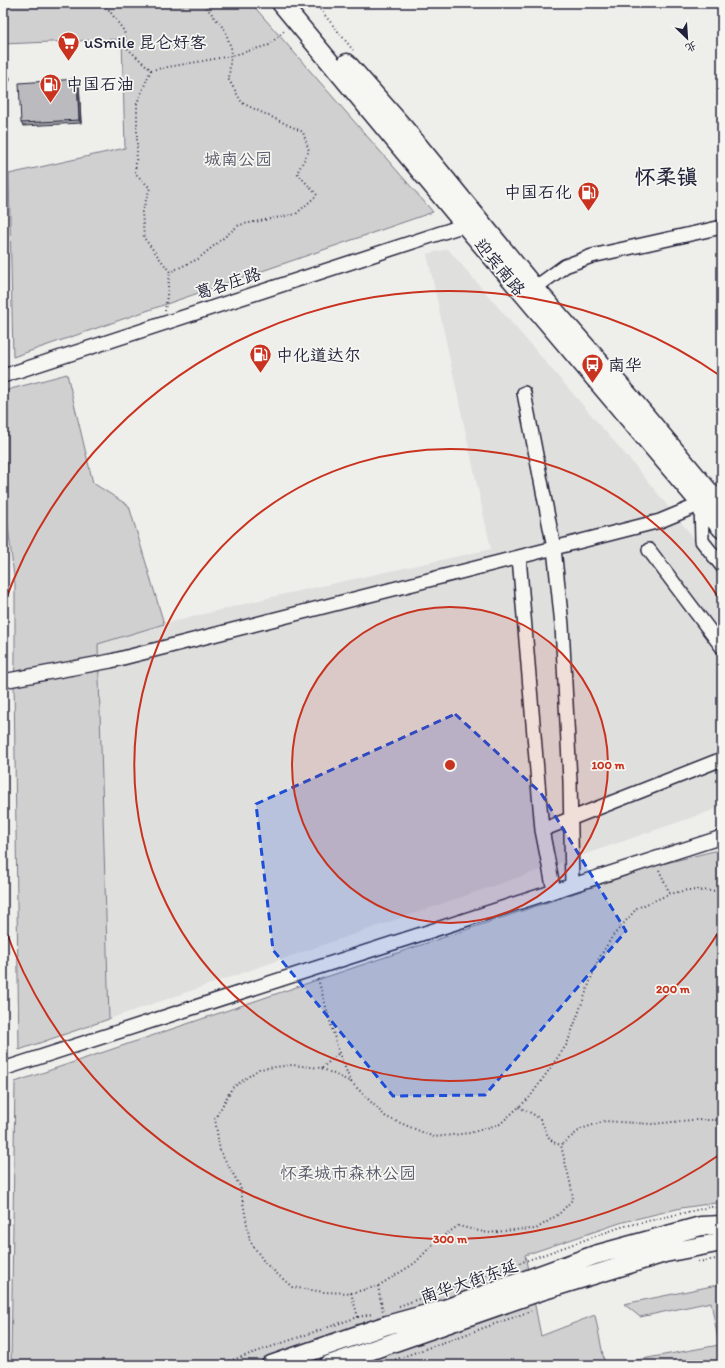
<svg xmlns="http://www.w3.org/2000/svg" width="725" height="1368" viewBox="0 0 725 1368" font-family="Itim,'LXGW WenKai TC',sans-serif">
<style>
.built{fill:#dfdfde}
.green{fill:#d0d0d1;stroke:#797986}
.lines{fill:none;stroke-linecap:round;stroke-linejoin:round}
.service-casing{stroke:#22223b;stroke-width:9}
.minor-casing{stroke:#22223b;stroke-width:16}
.secondary-casing{stroke:#22223b;stroke-width:21}
.path{stroke:#22223b;stroke-width:2;stroke-dasharray:1 3;stroke-linecap:butt}
.service{stroke:#f6f6f2;stroke-width:6}
.minor{stroke:#f6f6f2;stroke-width:13}
.secondary{stroke:#f6f6f2;stroke-width:18}
.wall{fill:#a1a1a4;stroke:#22223b}
.shaded-wall{fill:#838386;stroke:#22223b}
.building{fill:#bbbbbf;stroke:#22223b}
.marked{fill:#1d4ed8;fill-opacity:0.2;stroke:#1d4ed8;stroke-width:3;stroke-dasharray:8 5;stroke-linejoin:round}
.ring{fill:none;stroke:#c8321e;stroke-width:2}
.labels{text-anchor:middle;dominant-baseline:central;stroke-width:3.5;stroke-linejoin:round;paint-order:stroke}
.poi-label{font-size:17px;fill:#22223b;stroke:#f6f6f2;text-anchor:start}
.park-label{font-size:17px;fill:#565668;stroke:#f6f6f2}
.street-label{font-size:17px;fill:#22223b;stroke:#f6f6f2}
.district-label{font-size:21px;font-weight:bold;fill:#22223b;stroke:#f6f6f2}
.centre{fill:#c8321e;stroke:#f6f6f2;stroke-width:2}
.ring-label{font-size:12px;text-anchor:middle;font-weight:bold;fill:#c8321e;stroke:#f6f6f2;stroke-width:3.5;stroke-linejoin:round;paint-order:stroke}
</style>
<rect width="100%" height="100%" fill="#eeeeeb"/>
<filter id="ink" filterUnits="userSpaceOnUse"><feTurbulence type="fractalNoise" baseFrequency=".025" numOctaves="2"/><feDisplacementMap in="SourceGraphic" scale="8" xChannelSelector="R" yChannelSelector="G"/><feConvolveMatrix kernelMatrix="1 2 1 2 8 2 1 2 1" color-interpolation-filters="sRGB"/></filter>
<g filter="url(#ink)">
<!-- built -->
<path class="built" d="M448,249L637,468L722,573V807L109,1019L98,644L164,624L276,596L491,549L427,254Z"/>
<!-- green -->
<path class="green" d="M3,3H251L433,212L13,357L9,174L125,148L122,39L3,44Z
M67,374L93,483L129,506L164,624L98,644L109,1019L19,1050L14,683L15,661V585L7,518V390Z
M722,849V1202L681,1208L623,1222L525,1255L541,1336L595,1315L605,1365H11L15,1082L658,865Z
M722,1284V1365H609L719,1345L711,1302L640,1317L624,1304Z"/>
<g class="lines">
<defs>
<path id="service" d="M3,79H6"/>
<path id="minor" d="M533,286L543,282L565,266L592,256L722,227
M3,376L465,225
M524,393L554,548L562,625L570,781L572,885
M701,504L702,541L722,566
M649,550L722,647
M519,557L542,830L554,891
M3,681L111,661L660,521L701,504L722,492
M542,830L722,759
M3,1069L722,837"/>
<path id="secondary" d="M281,3L465,225L722,529
M347,63L404,128L533,286L630,397L722,507
M271,1365L387,1325L445,1309L595,1255L701,1226L722,1225
M329,1365L538,1292L665,1253L722,1242"/>
</defs>
<!-- service casing -->
<use href="#service" class="service-casing"/>
<!-- minor casing -->
<use href="#minor" class="minor-casing"/>
<!-- secondary casing -->
<use href="#secondary" class="secondary-casing"/>
<!-- path -->
<path class="path" d="M104,3L124,31L128,49L151,70L137,103V152L135,173L150,188L142,212L144,238L170,272L198,259L239,225L296,214L317,195L297,173L309,151L303,132L242,103L229,80L231,48L225,30L206,7L201,3
M315,3L353,50
M151,70L231,56L269,45L285,30
M165,311L170,272
M659,870L670,894
M722,891L687,890L670,894L637,908L612,937L598,960L567,1044L530,1097L500,1124L470,1133L434,1137L386,1117L351,1082L321,1068L292,1065L259,1069L232,1088L215,1119L220,1151L240,1186L250,1241L265,1263L292,1287L324,1292L351,1293L378,1286L415,1263L436,1241L458,1226L488,1233L512,1230L536,1229L559,1214L573,1199C571,1181 565,1164 561,1145L581,1129L605,1121L653,1124L691,1120H722
M318,979L339,1053L351,1082
M322,1068L339,1053
M519,1107C526,1111 537,1115 541,1121C548,1133 546,1141 561,1145
M698,1262L722,1258
M378,1286L383,1312
M351,1293L358,1317
M399,1306L621,1227L710,1207L722,1206
M218,1365L358,1317L372,1314
M380,1365L531,1311"/>
<!-- service -->
<use href="#service" class="service"/>
<!-- minor -->
<use href="#minor" class="minor"/>
<!-- secondary -->
<use href="#secondary" class="secondary"/>
</g>
<!-- wall -->
<path class="wall" d="M79,82L81,123L23,126L21,123Z"/>
<!-- shaded-wall -->
<path class="shaded-wall" d="M77,79L79,82L81,123L79,120Z"/>
<!-- building -->
<path class="building" d="M77,79L79,120L21,123L19,83Z"/>
</g>
<!-- marked area -->
<path class="marked" d="M455,714L541,793L626,931L485,1095L393,1096L273,950L256,804Z"/>
<!-- distance rings -->
<circle cx="450" cy="765" r="158" fill="#c8321e" fill-opacity=".12"/>
<g class="ring">
<circle cx="450" cy="765" r="158"/>
<path d="M721 928A316 316 0 1 1 721 602"/>
<path d="M722 1153A474 474 0 0 1 3 923M3 607A474 474 0 0 1 722 377"/>
</g>
<!-- icons -->
<defs>
<symbol id="supermarket-pin" viewBox="-11 -11 22 30"><path d="M0 17L-7.5 6A9.5 9.5 0 1 1 7.5 6Z" fill="#c8321e" stroke="#f6f6f2"/><path d="M-6-5.5h2.5l.6 2H6L4.5 2H-2.5L-4.4-4H-6ZM-1.5 3.2a1.3 1.3 0 1 0 .1 0ZM3 3.2a1.3 1.3 0 1 0 .1 0Z" fill="#fff"/></symbol>
<symbol id="fuel-pin" viewBox="-11 -11 22 30"><path d="M0 17L-7.5 6A9.5 9.5 0 1 1 7.5 6Z" fill="#c8321e" stroke="#f6f6f2"/><path d="M-5.5-6h7V0h2V4h1.3V-2.5L3-4.5l.8-.8L6-3V5H2.5V1h-1V6h-7ZM-4.2-4.7v3.2H.2V-4.7Z" fill="#fff"/></symbol>
<symbol id="bus-pin" viewBox="-11 -11 22 30"><path d="M0 17L-7.5 6A9.5 9.5 0 1 1 7.5 6Z" fill="#c8321e" stroke="#f6f6f2"/><path d="M-5-6H5V4H4V6H2V4H-2V6H-4V4H-5ZM-3.5-4V0h7V-4ZM-3.5 1.2v1.5H-2V1.2ZM2 1.2v1.5H3.5V1.2Z" fill="#fff"/></symbol>
</defs>
<g fill-rule="evenodd">
<use href="#supermarket-pin" x="56" y="30" width="25" height="34"/>
<use href="#fuel-pin" x="38" y="72" width="25" height="34"/>
<use href="#fuel-pin" x="576" y="180" width="25" height="34"/>
<use href="#fuel-pin" x="248" y="342" width="25" height="34"/>
<use href="#bus-pin" x="580" y="352" width="25" height="34"/>
</g>
<g class="labels">
<!-- poi labels -->
<g class="poi-label">
<text x="84" y="42">uSmile 昆仑好客</text>
<text x="66" y="84">中国石油</text>
<text x="572" y="192" text-anchor="end">中国石化</text>
<text x="276" y="355">中化道达尔</text>
<text x="608" y="365">南华</text>
</g>
<!-- park labels -->
<g class="park-label">
<text x="238" y="159">城南公园</text>
<text x="348" y="1173">怀柔城市森林公园</text>
</g>
<!-- street labels -->
<g class="street-label">
<text transform="translate(500 267) rotate(50)">迎宾南路</text>
<text transform="translate(228 283) rotate(-18)">葛各庄路</text>
<text transform="translate(469 1281) rotate(-19)">南华大街东延</text>
</g>
<!-- district labels -->
<g class="district-label">
<text x="666" y="176">怀柔镇</text>
</g>
</g>
<circle cx="450" cy="765" r="6" class="centre"/>
<g class="ring-label">
<text x="608" y="769">100 m</text>
<text x="673" y="993">200 m</text>
<text x="450" y="1243">300 m</text>
</g>
<!-- margin -->
<rect width="725" height="1368" fill="none" stroke="#f6f6f2" stroke-width="16"/>
<rect x="8" y="8" width="709" height="1352" fill="none" stroke="#22223b" stroke-width="1.5" filter="url(#ink)"/>
<!-- north arrow -->
<g transform="translate(687 38) rotate(155)" stroke="#f6f6f2" stroke-width="3" paint-order="stroke">
<path d="M0-3L7 15L0 10L-7 15Z" fill="#22223b"/>
<text y="-6" font-size="11" font-weight="bold" text-anchor="middle" fill="#22223b">北</text>
</g>
</svg>
